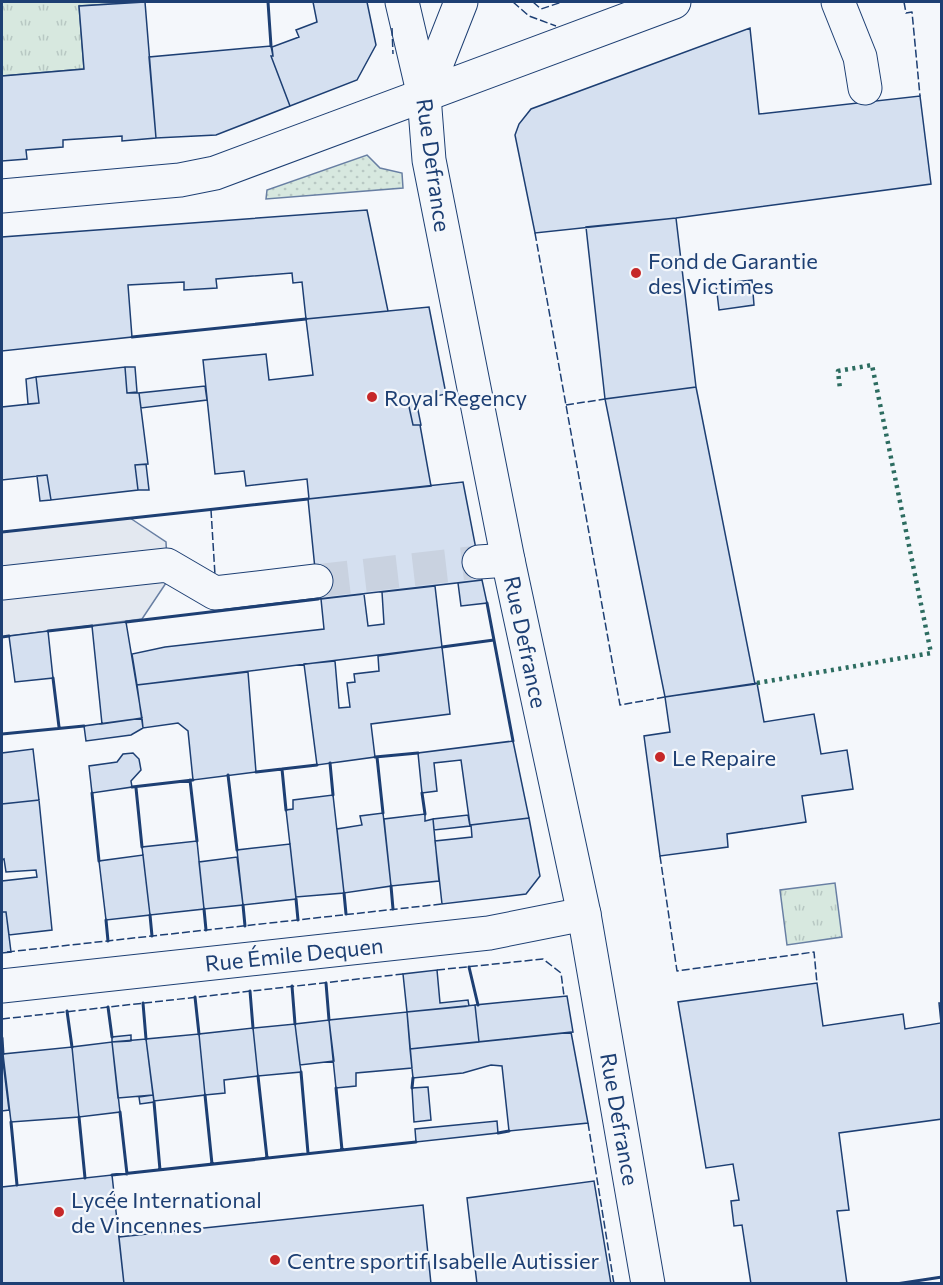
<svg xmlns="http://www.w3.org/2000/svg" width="943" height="1285" viewBox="0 0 943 1285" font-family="Commissioner,sans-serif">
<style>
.grass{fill:url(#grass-dots);stroke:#687fa3;stroke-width:1.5}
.park{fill:url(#park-tufts);stroke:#687fa3;stroke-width:1.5}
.parking{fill:#e3e8f0;stroke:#687fa3;stroke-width:1.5}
.building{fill:#d5e0f0;stroke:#1d3f73;stroke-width:1.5}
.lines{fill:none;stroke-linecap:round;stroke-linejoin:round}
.minor-tunnel{stroke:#c9d2e0;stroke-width:33;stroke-dasharray:33 16;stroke-linecap:butt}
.minor-casing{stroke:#1d3f73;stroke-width:35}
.major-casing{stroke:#1d3f73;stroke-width:35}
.minor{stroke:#f4f7fb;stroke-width:33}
.major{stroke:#f4f7fb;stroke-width:33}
.hedge{stroke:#2c6c60;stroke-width:4.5;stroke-dasharray:3 4.5;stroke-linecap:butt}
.fence{stroke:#1d3f73;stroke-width:1.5;stroke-dasharray:8 3;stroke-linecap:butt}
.wall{stroke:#1d3f73;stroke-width:3}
.poi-dot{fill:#c62828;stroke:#f4f7fb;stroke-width:2}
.labels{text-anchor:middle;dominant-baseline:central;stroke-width:4.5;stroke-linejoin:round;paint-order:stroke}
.street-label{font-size:22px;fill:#1d3f73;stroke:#f4f7fb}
.poi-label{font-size:22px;fill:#1d3f73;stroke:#f4f7fb;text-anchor:start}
</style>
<defs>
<pattern id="grass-dots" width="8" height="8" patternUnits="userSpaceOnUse" patternTransform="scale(1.5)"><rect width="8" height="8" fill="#d7e8df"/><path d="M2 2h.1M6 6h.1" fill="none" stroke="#b8c8c3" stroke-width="1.8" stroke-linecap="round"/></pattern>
<pattern id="park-tufts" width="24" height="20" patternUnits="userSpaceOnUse" patternTransform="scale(1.5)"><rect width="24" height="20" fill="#d7e8df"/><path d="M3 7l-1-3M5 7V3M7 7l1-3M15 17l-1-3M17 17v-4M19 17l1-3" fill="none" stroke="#b8c8c3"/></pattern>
</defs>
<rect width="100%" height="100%" fill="#f4f7fb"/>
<!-- grass -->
<path class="grass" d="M367,155L380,168L402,173L403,188L266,199L267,190Z"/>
<!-- park -->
<path class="park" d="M2,2H139L79,6L84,69L2,76Z
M835,883L842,937L787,945L780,890Z"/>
<!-- parking -->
<path class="parking" d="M130,518L166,542L168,580L142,619L2,637V532Z"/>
<!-- building -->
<path class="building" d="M145,2L156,138L122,141V136L63,140V147L26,150L27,159L2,161V76L84,69L79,6Z
M313,2H367L376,45L357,80L290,106L271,56H273L272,47L299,37L296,30L317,22Z
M750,28L759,114L920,96L931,184L676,218L535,233L515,135L519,124L531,109Z
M271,46L273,56H271L290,106L216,135L156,138L149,57Z
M367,210L388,311L306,319L302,282L293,283L292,273L216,279L217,288L184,290V282L128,285L132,337L2,351V237Z
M676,218L696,387L605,399L586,227Z
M752,280L754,305L719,310L716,284Z
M429,307L446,394L408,402L413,425H420L431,486L309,499L307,479L246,486L244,471L215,474L203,360L266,354L269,380L313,375L306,319Z
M125,367L127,393H139L148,464L135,465L138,490L51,500L47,475L2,480V407L39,403L36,377Z
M125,367H135L137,392L127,393Z
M36,377L39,403L28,404L26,379Z
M205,386L207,400L141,408L139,393Z
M696,387L755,684L665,697L605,399Z
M416,400L421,425H413L408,402Z
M146,464L149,490H138L135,465Z
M47,475L51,500L40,501L37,476Z
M463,482L482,580L318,599L308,499Z
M482,580L487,603L461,606L458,583Z
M435,586L442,647L137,685L132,654L165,647L324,629L321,599L364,594L368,626L384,624L382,592Z
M126,622L142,718L102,724L92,626Z
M48,631L53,678L15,682L9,636Z
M442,647L450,714L371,724L375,757L317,765L304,664L335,661L339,708L350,707L347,683L355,682L354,674L379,671L378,656Z
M248,672L256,772L193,780L188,731L178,723L143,728L137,685Z
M757,683L764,722L814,714L821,754L847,750L853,789L802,796L806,822L727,834L728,847L660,856L644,736L670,732L665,697Z
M142,718L143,728L131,735L86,741L84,726Z
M513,741L529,818L470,825L461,760L434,763L437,791L422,793L418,753Z
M33,749L39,800L2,804V753Z
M133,753L139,759L141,770L131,781L132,787L92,793L89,766L117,762L123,754Z
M333,795L344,893L296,897L286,810L293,809V800Z
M39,800L52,930L9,935L6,912H2V881L37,877L36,870L6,872L4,859L2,860V804Z
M383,813L391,886L344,893L337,829L362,825L360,816Z
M425,814V821L433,819L439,881L391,886L384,819Z
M468,815L470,826L434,830L433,819Z
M529,818L540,876L526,894L442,904L435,841L472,837L471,825Z
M197,841L204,909L150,915L142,847Z
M290,844L296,899L243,905L237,850Z
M143,855L150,915L106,920L99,861Z
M237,857L243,905L204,909L199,862Z
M2,912H6L11,952L2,953Z
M437,970L440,1003L468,1000L469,1006L407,1012L403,974Z
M817,983L823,1026L903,1014L905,1029L941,1023L939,1003H942V1119L839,1133L849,1210L837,1211L847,1284H751L742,1225L734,1226L731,1201L739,1200L733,1164L706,1168L678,1002Z
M567,996L573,1032L479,1042L475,1005Z
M475,1005L479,1042L410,1049L407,1012Z
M407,1012L412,1068L356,1073V1086L336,1088L329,1020Z
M329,1020L334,1061L300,1065L295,1024Z
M295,1024L301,1072L258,1076L253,1028Z
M253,1028L258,1076L224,1080L225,1093L205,1095L199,1034Z
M571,1032L588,1123L509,1131L502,1066L491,1065L463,1073L413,1078L410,1049Z
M199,1034L205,1095L154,1101L146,1039Z
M131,1035V1041L112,1042V1037Z
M146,1039L153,1095L118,1098L112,1042Z
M112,1042L120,1112L79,1117L72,1047Z
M72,1047L79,1117L11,1122L3,1054Z
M2,1054L9,1110L2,1111Z
M428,1087L431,1120L414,1122L412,1088Z
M153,1095L154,1102L140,1104L139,1097Z
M497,1121L498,1133L416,1142L415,1129Z
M112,1175L124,1284H2V1187Z
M594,1181L611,1284H477L467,1198Z
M423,1205L431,1284H124L119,1237Z"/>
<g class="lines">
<!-- minor-tunnel -->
<path class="minor-tunnel" d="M316,581L479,562"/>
<defs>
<path id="minor" d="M838,2L860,57L865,88
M424,96L461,2
M2,196L180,180L215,173L674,2
M479,562L508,560
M2,583L167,565L215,593L316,581
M2,986L489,933L584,914"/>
<path id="major" d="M402,2L424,96L429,160L508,560L584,914L648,1284"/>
</defs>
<!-- minor casing -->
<use href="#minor" class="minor-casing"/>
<!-- major casing -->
<use href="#major" class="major-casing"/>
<!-- minor -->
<use href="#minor" class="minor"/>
<!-- major -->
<use href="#major" class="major"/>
<!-- hedge -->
<path class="hedge" d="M757,683L931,653L872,365L838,371L840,389"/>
<!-- fence -->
<path class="fence" d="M513,2L529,16L556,26
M533,2L541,9L562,2
M904,2L906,13L912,12L920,96
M392,28L393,54
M535,233L620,705L665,697
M566,405L605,399
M211,510L215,575
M660,856L677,971L814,952L817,983
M7,952L442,904
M437,970L543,959L561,973L564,996
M2,1019L403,974
M588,1123L614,1284"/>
<!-- wall -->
<path class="wall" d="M268,2L271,46
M132,337L306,319
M2,532L308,499
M487,603L513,741
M126,622L318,599
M48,631L92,626
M2,637L9,636
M442,647L494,640
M53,678L59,727
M2,734L84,726
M375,757L418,753
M377,757L383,813
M330,763L333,795
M282,769L286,810
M256,772L317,765
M228,775L237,850
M190,780L197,841
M132,787L193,780
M136,788L142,847
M92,793L99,861
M422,793L425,814
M391,886L393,909
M344,893L346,914
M296,899L298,920
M243,905L245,926
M204,909L206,930
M150,915L152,936
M106,920L108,941
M469,967L478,1005
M326,983L329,1020
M292,986L295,1024
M250,991L253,1028
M195,997L199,1034
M143,1003L146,1039
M108,1007L112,1037
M67,1011L72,1047
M2,1038L3,1054
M301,1072L308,1153
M258,1076L267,1158
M336,1088L342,1150
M412,1088L413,1078
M205,1095L212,1164
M154,1102L160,1170
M120,1112L127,1174
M79,1117L85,1178
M11,1122L17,1185
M498,1133L509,1131
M112,1175L416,1142
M896,1284L942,1277"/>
</g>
<!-- markers -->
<g class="poi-dot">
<circle cx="636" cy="273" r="6"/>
<circle cx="372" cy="397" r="6"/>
<circle cx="660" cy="757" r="6"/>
<circle cx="59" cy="1212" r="6"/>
<circle cx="275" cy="1260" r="6"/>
</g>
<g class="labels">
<!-- street labels -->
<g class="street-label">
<text transform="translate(434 165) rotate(82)">Rue Defrance</text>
<text transform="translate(526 642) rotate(78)">Rue Defrance</text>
<text transform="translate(294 954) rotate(-6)">Rue Émile Dequen</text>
<text transform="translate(620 1119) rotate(80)">Rue Defrance</text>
</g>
<!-- poi labels -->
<g class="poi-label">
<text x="648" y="260">Fond de Garantie<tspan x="648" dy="25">des Victimes</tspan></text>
<text x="384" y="397">Royal Regency</text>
<text x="672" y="757">Le Repaire</text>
<text x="71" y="1199">Lycée International<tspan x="71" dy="25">de Vincennes</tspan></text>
<text x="287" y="1260">Centre sportif Isabelle Autissier</text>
</g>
</g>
<!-- border -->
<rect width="943" height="1285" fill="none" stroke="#1d3f73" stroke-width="6"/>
</svg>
